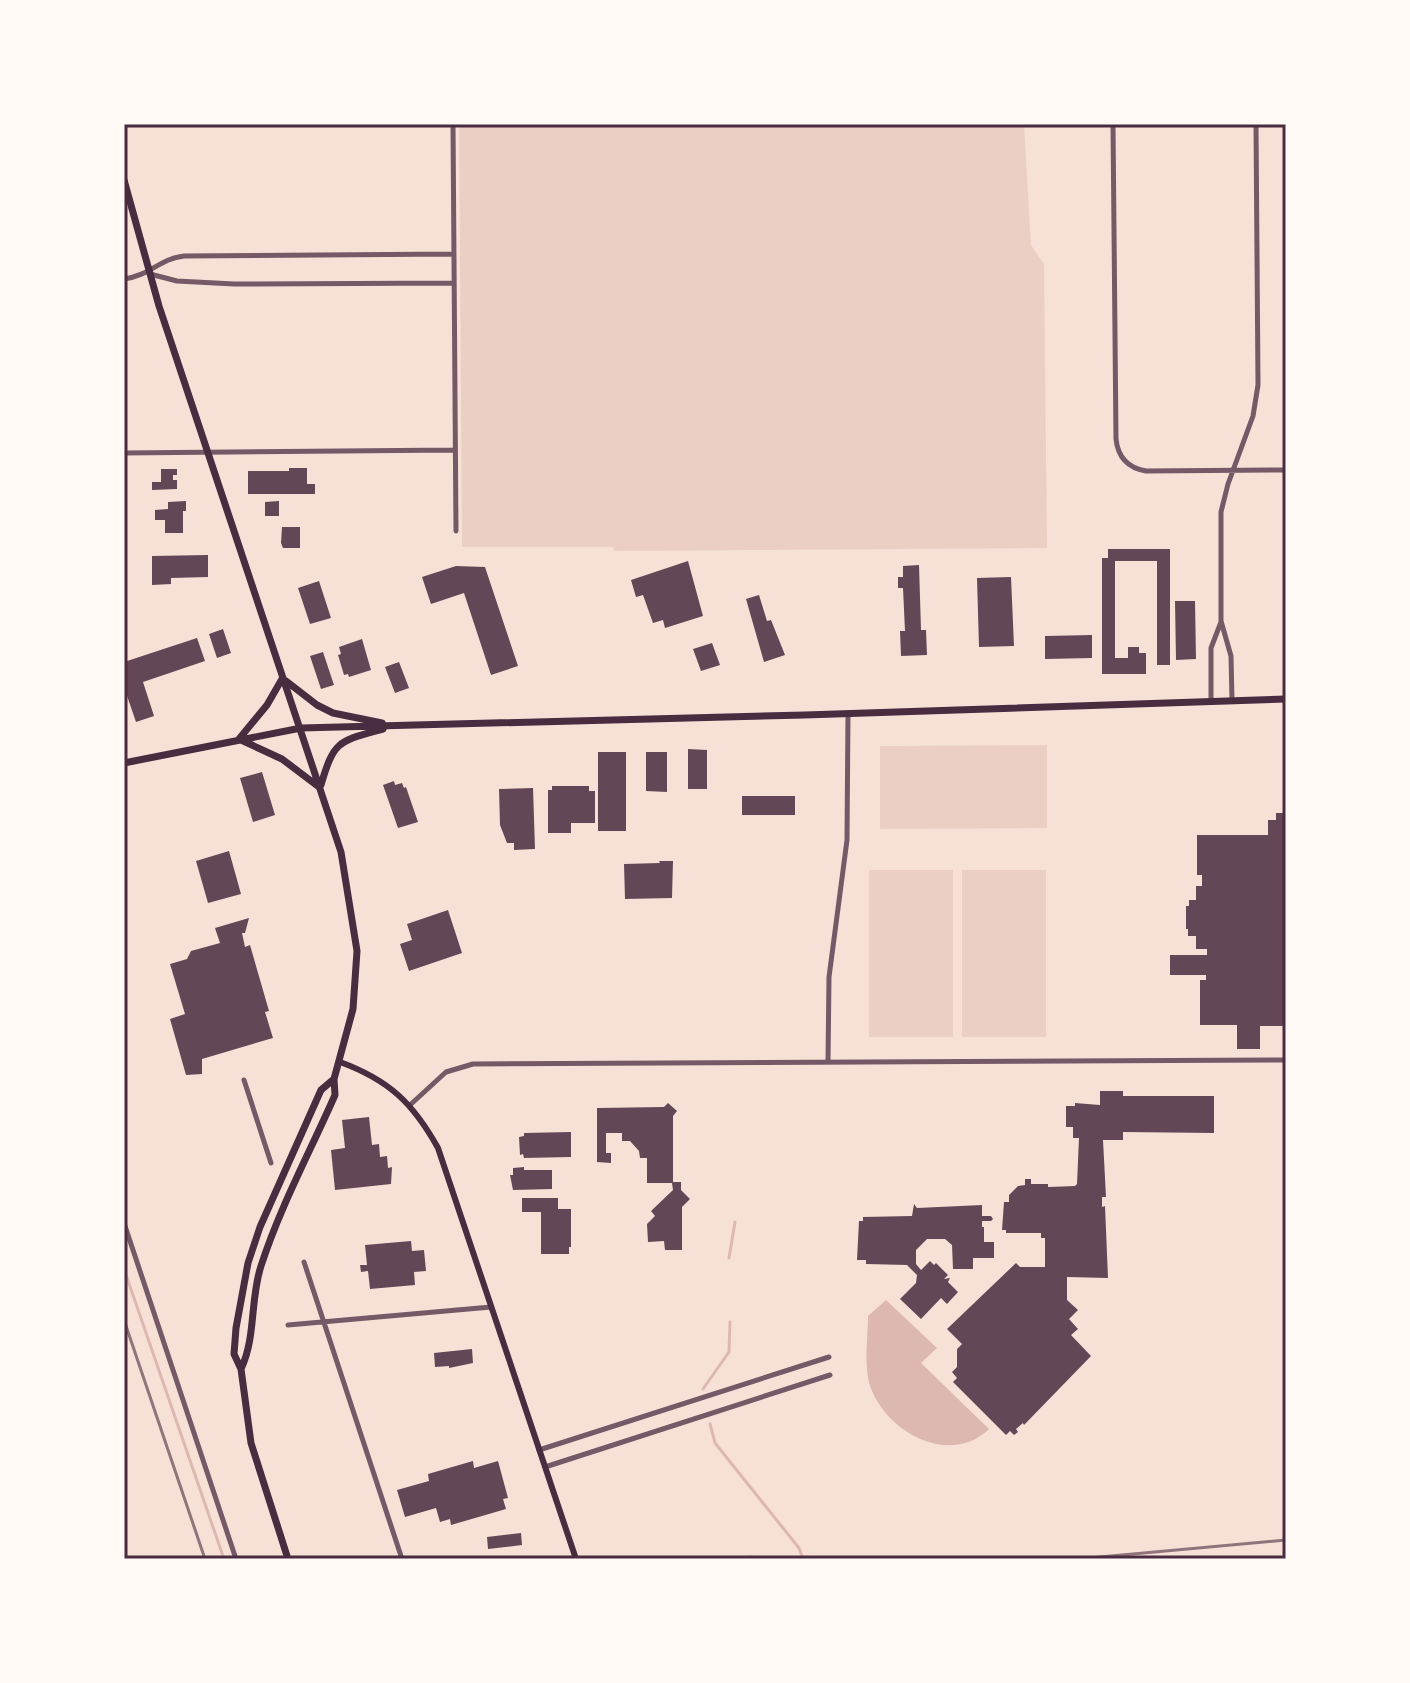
<svg xmlns="http://www.w3.org/2000/svg" width="1410" height="1683" viewBox="0 0 1410 1683" font-family="Cabin,sans-serif">
<style>
.green{fill:#ebcfc5}
.water{fill:#dcb8b0}
.lines{fill:none;stroke-linecap:round;stroke-linejoin:round}
.stream{stroke:#dcb8b0;stroke-width:3}
.building{fill:#644757}
.minor{stroke:#755966;stroke-width:5}
.secondary{stroke:#4a2c40;stroke-width:6}
.primary{stroke:#4a2c40;stroke-width:7}
.rail{stroke:#8f747c;stroke-width:3}
.neatline{fill:none;stroke:#4a2c40;stroke-width:3}
</style>
<rect width="100%" height="100%" fill="#f7e1d7"/>
<!-- green -->
<path class="green" d="M459,124H1024L1031,245L1044,264L1047,548L614,551L613,547H462Z
M1047,745V828L880,829V746Z
M869,870H953V1037H869Z
M962,870H1046V1037H962Z"/>
<!-- water -->
<path class="water" d="M886,1300L937,1348L921,1363L989,1429C951,1466 890,1434 872,1391C863,1370 868,1339 868,1316Z"/>
<g class="lines">
<!-- stream -->
<path class="stream" d="M729,1258L735,1222
M124,1269L224,1559
M703,1389L729,1352L730,1322
M710,1424L715,1443L799,1548L803,1559
M731,1559L749,1557L780,1559"/>
</g>
<!-- building -->
<path class="building" d="M289,468H307V484H315V494H248V471H289Z
M161,469H177V475H173V480H177V489L152,490V482H161Z
M186,501V511H183V533H165V520H155V510L168,509V502Z
M279,501V516H265V502Z
M282,527H300V548H283L281,543Z
M1108,549H1170V665H1157V561H1115V658H1128V647H1139V653H1146V674H1102V558H1108Z
M208,555V577L171,578V584L152,585V556Z
M688,561L703,616L665,628L663,620L653,623L643,595L636,597L631,580Z
M919,565L921,630H926L927,655L901,656L900,631H905L903,588H898V577H903V566Z
M456,566L485,567L518,666L491,675L464,593L431,604L422,577Z
M1011,577L1014,646L979,647L977,578Z
M319,581L331,618L310,624L298,588Z
M759,595L767,621L771,620L785,655L764,662L746,599Z
M1175,601H1195L1196,659L1176,660Z
M223,629L231,653L217,658L209,634Z
M1092,635V658L1045,659V636Z
M197,638L205,661L143,682L154,716L136,722L124,687V662Z
M362,639L371,670L349,677L348,674L344,675L338,655L341,654L339,647Z
M712,643L720,665L701,671L693,649Z
M323,652L334,685L321,689L310,656Z
M399,662L409,688L395,693L385,667Z
M688,749L707,750V789H688Z
M598,752H626V831H598Z
M646,752H667V792L646,791Z
M262,772L275,815L253,822L240,778Z
M394,781L395,785L402,783L404,788L406,787L418,822L398,828L383,785Z
M552,786H589V791H595V823H571V833H548V790H552Z
M533,788L535,849L514,850V843H507L500,825L499,789Z
M742,796H795V815H742Z
M1276,813H1286V1026H1260V1049H1237V1025H1200V980H1206V975H1170V955H1207V949H1196V936H1188V929H1186V906H1189V900H1196V886H1202V875H1197V835H1268V820H1276Z
M229,851L241,894L208,903L196,861Z
M659,861H673L672,898L625,899L624,864L660,863Z
M448,910L462,953L409,971L400,944L412,940L407,924Z
M249,918L245,933H242L245,947L250,945L269,1011L265,1012L273,1038L202,1059V1074L186,1075L170,1019L185,1014L170,964L187,959L191,951L220,943L215,928Z
M1100,1091H1123V1096H1214V1133L1123,1132V1140H1103L1106,1197H1102V1207L1105,1206L1108,1278L1067,1277V1300L1078,1310L1069,1319L1078,1329L1071,1335L1091,1356L1024,1425L1023,1423L1016,1429L1018,1432L1014,1435L1010,1431L1006,1435L953,1382L957,1378L952,1372L957,1367V1349L962,1344L947,1329L1016,1263L1020,1267H1045V1238H1041V1233H1006V1230H1002L1004,1202H1009V1195L1018,1186L1025,1185V1179H1031V1184H1048V1187L1075,1186L1077,1184L1079,1138H1073V1127H1066V1106H1075V1103L1100,1105Z
M668,1103L677,1111L673,1116V1182H681V1190L690,1199L682,1207V1250H665L664,1241L648,1242L647,1224L655,1216L651,1211L673,1190L672,1183H647V1158H640L639,1151L630,1141H622V1133H606V1153H611V1163L597,1162V1108L664,1107Z
M369,1117L372,1145L379,1144L380,1157L387,1156L388,1168L392,1167L391,1184L335,1190L331,1150L345,1148L342,1120Z
M571,1132V1157L524,1158L523,1154L520,1155L519,1137L524,1136V1133Z
M524,1167V1170H552V1189L513,1190L510,1175H513V1168Z
M522,1198H558V1209H571V1247H569V1254H541V1212H522Z
M914,1204L917,1208L982,1205V1216H991L993,1219L991,1221H982V1227H984V1242H994V1258H973V1269H953L952,1245L945,1239H927L916,1250V1264L921,1270L930,1261L934,1265L936,1263L948,1275L944,1279L950,1278L948,1282L958,1292L947,1304L941,1298L921,1319L900,1299L916,1283L917,1275L907,1265L866,1264V1260H857L859,1221H863V1217L912,1216Z
M411,1241L412,1251L424,1250L426,1271L414,1272L415,1285L370,1289L368,1271L361,1272L360,1265H367L365,1245Z
M472,1349L473,1363L449,1368V1366L435,1367L434,1353Z
M473,1461L474,1468L498,1461L508,1498L503,1499L506,1509L451,1525L450,1519L440,1522L436,1508L405,1517L397,1490L429,1481L428,1474Z
M521,1533L522,1545L488,1549L487,1537Z"/>
<g class="lines">
<!-- minor -->
<path class="minor" d="M453,124L456,531
M1113,124L1116,439C1118,458 1128,468 1146,471L1286,470
M150,274L177,281L234,284L454,283
M124,279C151,275 159,259 184,256L454,254
M124,453L455,450
M1211,700V648L1221,622
M1232,700L1231,656L1221,621V512L1228,484L1253,416L1258,385L1256,124
M828,1062L829,977L847,840L848,714
M244,1080L271,1163
M410,1105L446,1072L473,1064L1286,1060
M124,1223L236,1559
M304,1262L402,1559
M288,1325L491,1307
M539,1450L829,1357
M545,1467L830,1375"/>
<!-- secondary -->
<path class="secondary" d="M340,1062C389,1080 413,1103 438,1148L576,1559"/>
<!-- primary -->
<path class="primary" d="M124,180L159,306L341,852L357,951L353,1009L334,1079L335,1095C310,1152 280,1207 261,1266C250,1299 256,1338 241,1369
M286,681L317,705L333,713L382,723
M239,739L267,705L282,679
M241,740L282,759L319,787
M124,763L301,728L805,715L1286,699
M321,785C334,740 339,741 383,729
M288,1559L251,1443L241,1369L234,1354L236,1328L248,1263L260,1227L321,1090L334,1079"/>
<!-- rail -->
<path class="rail" d="M124,1320L205,1559
M1078,1559L1286,1540"/>
</g>
<!-- border -->
<rect width="1410" height="1683" fill="none" stroke="#fffaf5" stroke-width="252"/>
<rect x="126" y="126" width="1158" height="1431" class="neatline"/>
</svg>
